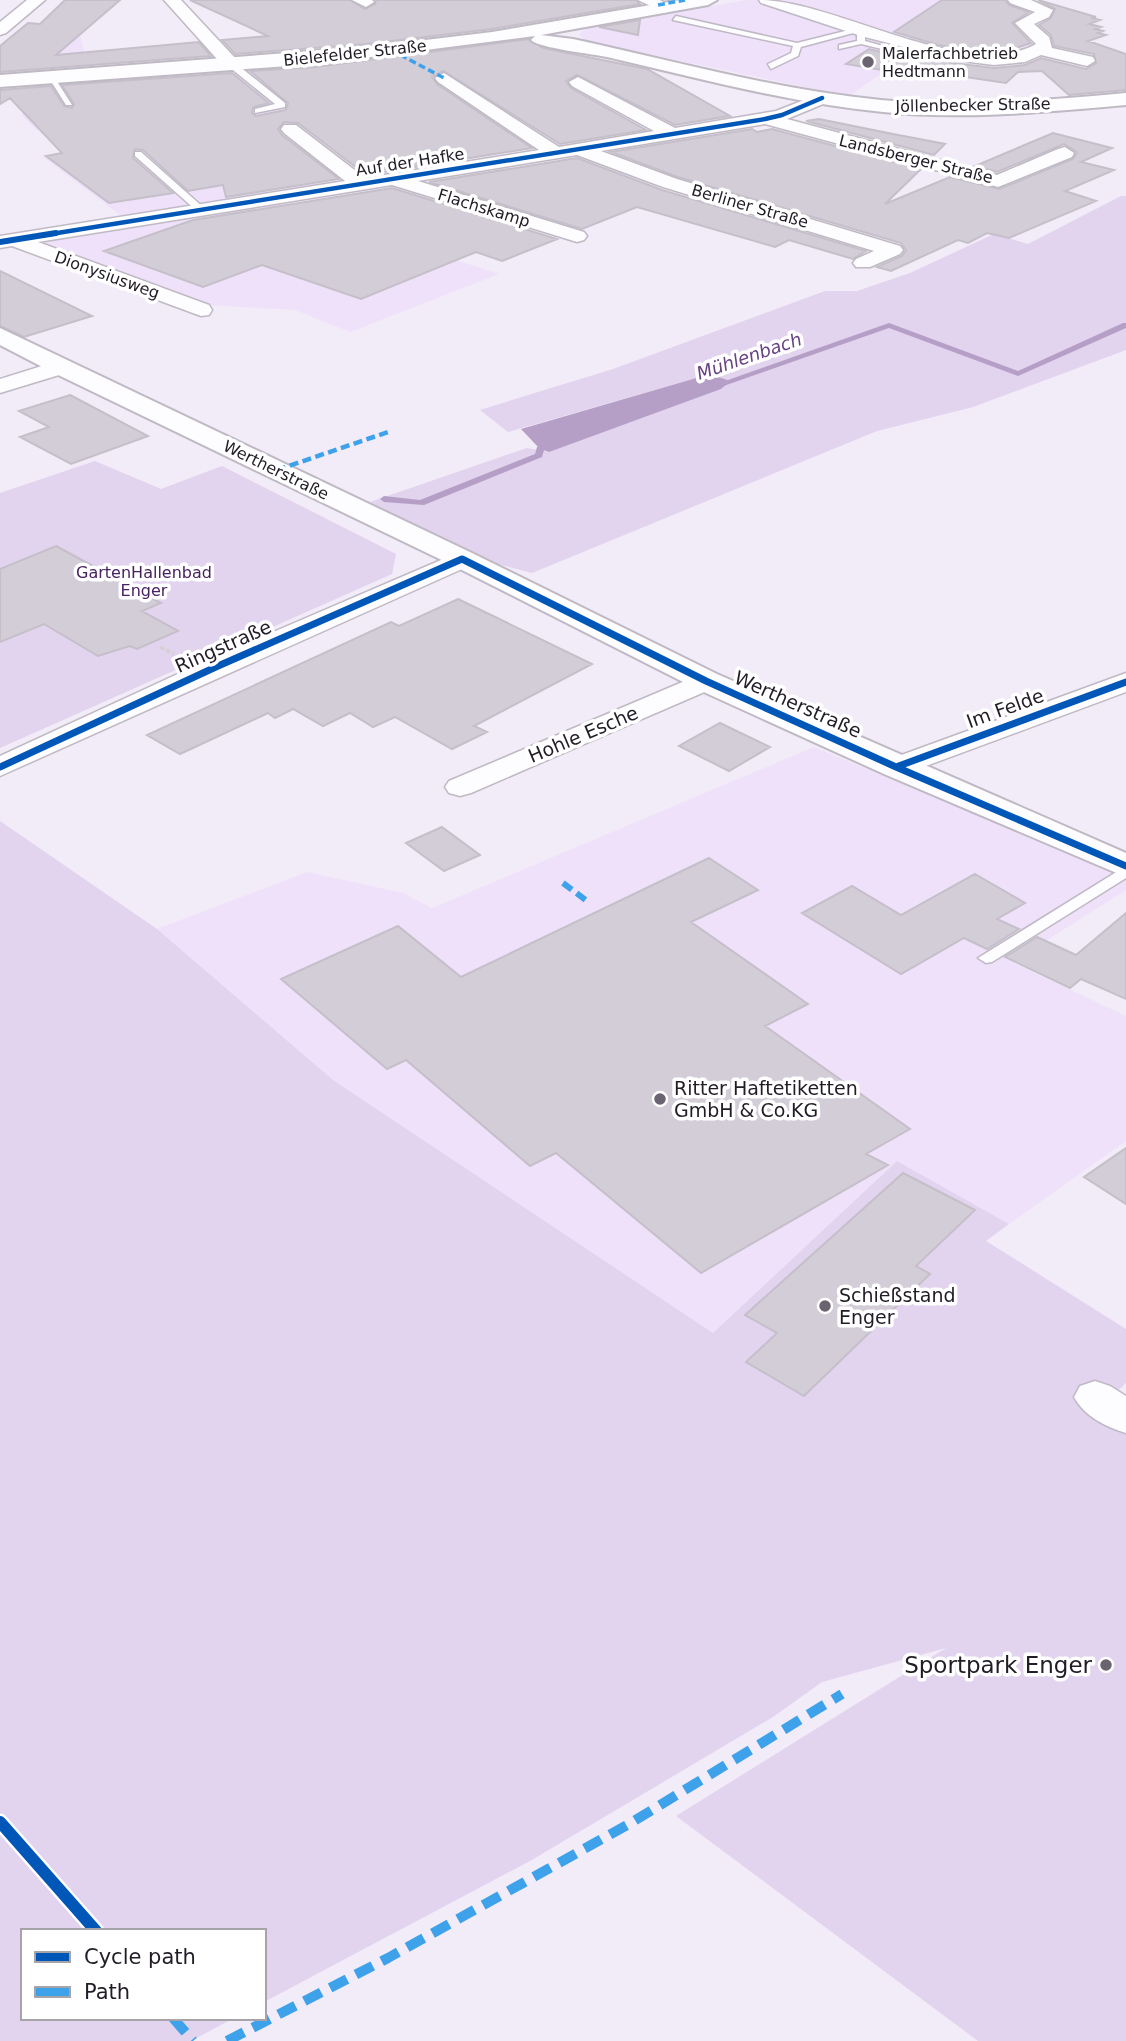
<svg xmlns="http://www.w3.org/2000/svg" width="1126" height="2041" viewBox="0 0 1126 2041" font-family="'DejaVu Sans',sans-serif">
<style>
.built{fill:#efe1fa}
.green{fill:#e2d3ee}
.water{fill:#b69fc6}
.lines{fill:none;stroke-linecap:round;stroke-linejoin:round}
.stream{fill:#b69fc6;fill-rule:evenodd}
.building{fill:#d3cdd8;stroke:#c5bfca;stroke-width:2}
.service-casing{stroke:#bfb9c4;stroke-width:3}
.minor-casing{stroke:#bfb9c4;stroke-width:3}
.secondary-casing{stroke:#bfb9c4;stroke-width:4}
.path{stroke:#d3d0d4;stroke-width:3.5;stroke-dasharray:4.5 2.5;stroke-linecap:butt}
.service{fill:#fdfcfe;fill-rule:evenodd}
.minor{fill:#fdfcfe;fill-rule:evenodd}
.secondary{fill:#fdfcfe;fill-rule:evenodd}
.quiet-far3{stroke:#3ea2eb;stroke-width:3.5;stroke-dasharray:7 3.5;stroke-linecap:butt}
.quiet-far2{stroke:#3ea2eb;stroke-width:4.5;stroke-dasharray:9 4.5;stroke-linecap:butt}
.quiet-far1{stroke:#3ea2eb;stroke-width:6;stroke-dasharray:11 6;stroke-linecap:butt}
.quiet{stroke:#3ea2eb;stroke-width:10;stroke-dasharray:19 10;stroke-linecap:butt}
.cycleway-far3-casing{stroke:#fff;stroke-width:7}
.cycleway-far2-casing{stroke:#fff;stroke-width:9}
.cycleway-far1-casing{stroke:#fff;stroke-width:10}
.cycleway-casing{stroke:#fff;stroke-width:17}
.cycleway-far3{stroke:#0057b8;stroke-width:4.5}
.cycleway-far2{stroke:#0057b8;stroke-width:6}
.cycleway-far1{stroke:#0057b8;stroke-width:7}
.cycleway{stroke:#0057b8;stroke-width:12}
.poi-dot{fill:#6a6470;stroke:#fff;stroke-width:2.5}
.labels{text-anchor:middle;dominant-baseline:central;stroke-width:7;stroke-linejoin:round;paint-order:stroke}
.far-street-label{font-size:16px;fill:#211c26;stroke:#fff}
.far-poi-label{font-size:16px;fill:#211c26;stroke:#fff;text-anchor:start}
.far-park-label{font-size:16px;fill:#482260;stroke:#fff}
.far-water-label{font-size:18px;font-style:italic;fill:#684282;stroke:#fff}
.street-label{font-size:19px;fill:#211c26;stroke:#fff}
.poi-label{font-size:19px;fill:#211c26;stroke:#fff;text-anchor:start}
.near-poi-label{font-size:23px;fill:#211c26;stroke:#fff;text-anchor:end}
</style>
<rect width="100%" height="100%" fill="#f2ebf8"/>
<!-- built -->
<path class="built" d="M747,0H1004L1036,9L1034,14L1016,21V25L1034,38L1037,44L1005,57L917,49L849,96L585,41L579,34L587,28Z
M80,34L88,70L0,76V46Z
M394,55L425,75L344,115L275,128L345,179L269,194L280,203L499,274L350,332L295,310L210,305L37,242L135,226L42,156L85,148L64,126L36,130L21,114L40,111L27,85Z
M814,747L1126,877V890L1012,962L1126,1016V1141L1009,1224L897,1161L713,1333L333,1080L157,929L307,872L403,893L432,908Z"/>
<!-- green -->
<path class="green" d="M1121,196H1126V350L973,407L877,431L532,573L490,562L370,502L527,448L549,452L710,374L508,432L480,410L613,369L825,291H857L910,273L994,234L1028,244Z
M95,461L161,489L222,466L396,554L392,574L0,748V493Z
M0,821L157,929L333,1080L713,1333L897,1161L1009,1224L986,1241L1126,1329V1383L1114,1394L1126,1401V2041H978L676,1816L946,1648L822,1682L773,1717L530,1861L264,2002V1931H23V2018H234L191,2041H0Z"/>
<!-- water -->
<path class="water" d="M710,374L730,381L721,389L549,452L540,449L521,429Z"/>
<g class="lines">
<!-- stream -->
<path class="stream" d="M889,323L1018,371L1123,323H1126V328L1018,376L889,328L718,388L711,386Z
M553,441L556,442V446L544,450L542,457L424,505L384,502L380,499L384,496L420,500L535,454L537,447Z"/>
</g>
<!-- building -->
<path class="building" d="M65,0H120L56,55L199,42L211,56L0,72V46L28,23L40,24Z
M190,0H350L365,9L375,4L376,0H636L640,4L492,29L367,44L235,54L222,40L268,36Z
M942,0H1005L1009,5L1029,12L1012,23L1031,43L1007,51H974L938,45L894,32Z
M1038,0L1096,17L1091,18L1100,20L1089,24L1101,27L1095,29L1103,31L1098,33L1106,35L1088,41L1126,54V90L1069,95L1042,71L1018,72L1006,83L925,71L918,76L846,64L869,49L889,54L896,48L953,63L994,68L1025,65L1041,58L1086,69L1096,63L1094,54L1054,46L1051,35L1039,25L1051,18L1055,9Z
M640,20L638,35L599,27Z
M529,39L543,48L647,69L730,116L675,125L577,75L566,81L571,88L646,130L560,144L443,71L432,77L437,84L532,148L366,175L298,123L284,122L278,129L282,135L339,179L226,197L223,185L188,191L143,150L135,149L133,158L173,193L109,203L46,156L62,153L10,98L0,104V90L51,86L64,106L72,108L74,104L62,85L232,73L269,103L253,107L252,113L256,116L286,110L288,103L250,71L315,67Z
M819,119L893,134L945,144L934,155L806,121Z
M752,129L757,132L772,129L921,169L885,204L950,177L999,189L1073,159L1077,152L1064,144L997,172L975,166L1053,133L1112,148L1081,162L1114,170L1065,191L1096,201L1009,238L987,233L968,243L958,240L891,271L877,267L902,256L906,250L901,243L678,177L611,152Z
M577,158L662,190L866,251L853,259L789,240L775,247L637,207L582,229L429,182Z
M392,188L557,239L502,261L476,252L361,299L262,265L203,287L104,251L193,220Z
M0,271L92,316L24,337L0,326Z
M70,395L148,436L71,464L20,437L49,427L19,411Z
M56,546L161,603L142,611L178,631L137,649L130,646L98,656L44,624L0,642V569Z
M458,599L592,664L474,726L487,732L452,749L395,717L373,727L350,713L323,726L293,709L275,718L268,713L180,754L147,735L391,622L399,626Z
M720,723L770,747L729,771L679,746Z
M442,827L480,855L444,871L406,843Z
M709,858L758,890L691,922L808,1004L765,1026L910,1129L866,1154L888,1165L701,1273L556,1153L530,1166L406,1060L387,1069L281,979L398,926L461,977Z
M975,874L1025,903L997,919L1019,929L987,949L964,938L901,974L802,913L852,886L901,915Z
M1126,913V999L1081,979L1070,988L1005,957L1037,937L1076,955Z
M1126,1148V1204L1084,1177Z
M903,1173L975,1210L916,1266L930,1274L804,1396L746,1362L777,1333L745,1315Z"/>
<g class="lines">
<defs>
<path id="service" d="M676,16L797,43L861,27L865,29V41L894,49L890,51L861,44L839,49V45L857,41V32L801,47L798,56L771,69L768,64L791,53L793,46L673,20Z
M228,62H234L285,103V107L255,113V109L275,104L228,66Z
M47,75H53L72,105H66Z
M135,152H141L204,208V212H198L135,156Z
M1126,866V878L992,962L986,963L978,958Z"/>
<path id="minor" d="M27,0H45L6,33L0,35V22Z
M164,0H181L237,60L239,64L237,68H225Z
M352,0H372L374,2L366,7Z
M638,0H660L673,8L665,13Z
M759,0C835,0 966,83 1036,44L1015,23L1035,12L1010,3L1008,0H1031L1053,10L1049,17L1034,24L1049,37L1052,48L1093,57L1095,61L1087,66L1041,55L1025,62L994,65L954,60L861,36L761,3Z
M444,73L559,147L654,131L572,86L569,82L578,77L675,128L776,111L822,93L831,98L828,102L787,119L997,175L1058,149L1065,147L1074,153L1072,157L998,187L765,124L601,151L677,179L900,246L903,250L900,254L870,267H856L853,263L856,259L874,251L663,187L577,155L418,181L584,232L587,236L584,240L577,242L392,185L38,242L209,305L212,310L209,315L201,316L12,246L0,248V236L345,181L284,133L281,129L284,125H296L365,178L539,150L438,82L435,78Z
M61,360L69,362L72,367L69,372L0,393V379Z
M462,551L471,553L475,559L471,565L0,776V756L208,660Z
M706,672L716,675L720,681L716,687L471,793L460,796L449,793L445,787L449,781Z
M1126,673V692L907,773L896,776L885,773L881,767L885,761Z
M1095,1381L1110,1386L1126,1396V1433C1106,1427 1084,1416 1074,1397L1080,1386Z"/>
<path id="secondary" d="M680,0H717L708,5L541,35L573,39C675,61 777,90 881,100C963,108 1045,100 1126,93V105C1045,112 964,120 883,112C789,103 698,78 607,57C593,54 538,48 531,40L535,36L315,64L0,87V75L367,47L492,32Z
M0,328L472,553L717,674L1126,853V877L884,774L695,688L452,565L52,372L0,345Z"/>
</defs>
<!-- service casing -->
<use href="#service" class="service-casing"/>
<!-- minor casing -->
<use href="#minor" class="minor-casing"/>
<!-- secondary casing -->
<use href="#secondary" class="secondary-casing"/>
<!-- path -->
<path class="path" d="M160,647L174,654"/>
<!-- service -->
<use href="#service" class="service"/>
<!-- minor -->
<use href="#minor" class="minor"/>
<!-- secondary -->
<use href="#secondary" class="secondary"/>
<!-- quiet-far3 -->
<path class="quiet-far3" d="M658,5L685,0
M391,50L444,78"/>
<!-- quiet-far2 -->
<path class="quiet-far2" d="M277,470L391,431"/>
<!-- quiet-far1 -->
<path class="quiet-far1" d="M563,883L587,901"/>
<!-- quiet -->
<path class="quiet" d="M173,2018L193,2041
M227,2041L388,1958L629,1824L842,1694"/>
<defs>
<path id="cycleway-far3" d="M45,235L765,119L782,115L822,98"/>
<path id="cycleway-far2" d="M0,242L56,233"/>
<path id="cycleway-far1" d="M0,767L218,666L462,559L706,681L896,767L1126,866
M896,767L1126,682"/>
<path id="cycleway" d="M0,1822L96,1931"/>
</defs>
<!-- cycleway-far3 casing -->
<use href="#cycleway-far3" class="cycleway-far3-casing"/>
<!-- cycleway-far2 casing -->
<use href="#cycleway-far2" class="cycleway-far2-casing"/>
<!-- cycleway-far1 casing -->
<use href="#cycleway-far1" class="cycleway-far1-casing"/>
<!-- cycleway casing -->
<use href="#cycleway" class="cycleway-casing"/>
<!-- cycleway-far3 -->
<use href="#cycleway-far3" class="cycleway-far3"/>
<!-- cycleway-far2 -->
<use href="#cycleway-far2" class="cycleway-far2"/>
<!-- cycleway-far1 -->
<use href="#cycleway-far1" class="cycleway-far1"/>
<!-- cycleway -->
<use href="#cycleway" class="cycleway"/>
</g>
<!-- markers -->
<g class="poi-dot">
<circle cx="868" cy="62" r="7"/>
<circle cx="660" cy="1099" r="7"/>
<circle cx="825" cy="1306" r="7"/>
<circle cx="1106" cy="1665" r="7"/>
</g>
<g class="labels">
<!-- far-street labels -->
<g class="far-street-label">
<text transform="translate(355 53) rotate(-6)">Bielefelder Straße</text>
<text transform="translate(973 105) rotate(-1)">Jöllenbecker Straße</text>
<text transform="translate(916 159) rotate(14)">Landsberger Straße</text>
<text transform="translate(410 162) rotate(-9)">Auf der Hafke</text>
<text transform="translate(750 206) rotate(16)">Berliner Straße</text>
<text transform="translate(484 208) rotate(17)">Flachskamp</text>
<text transform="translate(107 275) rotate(20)">Dionysiusweg</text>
<text transform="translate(276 470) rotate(26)">Wertherstraße</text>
</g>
<!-- far-poi labels -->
<g class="far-poi-label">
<text x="882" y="53">Malerfachbetrieb<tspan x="882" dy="18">Hedtmann</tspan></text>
</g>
<!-- far-park labels -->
<g class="far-park-label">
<text x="144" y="572">GartenHallenbad<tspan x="144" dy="18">Enger</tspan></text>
</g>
<!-- far-water labels -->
<g class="far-water-label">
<text transform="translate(749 356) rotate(-19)">Mühlenbach</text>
</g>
<!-- street labels -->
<g class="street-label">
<text transform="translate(223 646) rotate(-24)">Ringstraße</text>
<text transform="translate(798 704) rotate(24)">Wertherstraße</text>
<text transform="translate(1005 708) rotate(-20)">Im Felde</text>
<text transform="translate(583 734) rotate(-23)">Hohle Esche</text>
</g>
<!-- poi labels -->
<g class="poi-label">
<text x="674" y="1088">Ritter Haftetiketten<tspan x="674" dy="22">GmbH &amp; Co.KG</tspan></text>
<text x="839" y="1295">Schießstand<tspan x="839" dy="22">Enger</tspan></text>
</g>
<!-- near-poi labels -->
<g class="near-poi-label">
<text x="1092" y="1665">Sportpark Enger</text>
</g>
</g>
<!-- legend -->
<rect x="21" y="1929" width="245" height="91" fill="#ffffff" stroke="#a6a4a8" stroke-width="2"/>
<rect x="35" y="1952" width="35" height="10" fill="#0057b8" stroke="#a6a4a8" stroke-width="2"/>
<text x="84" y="1964" font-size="21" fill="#211c26">Cycle path</text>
<rect x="35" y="1987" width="35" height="10" fill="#3ea2eb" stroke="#a6a4a8" stroke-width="2"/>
<text x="84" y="1999" font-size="21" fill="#211c26">Path</text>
</svg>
